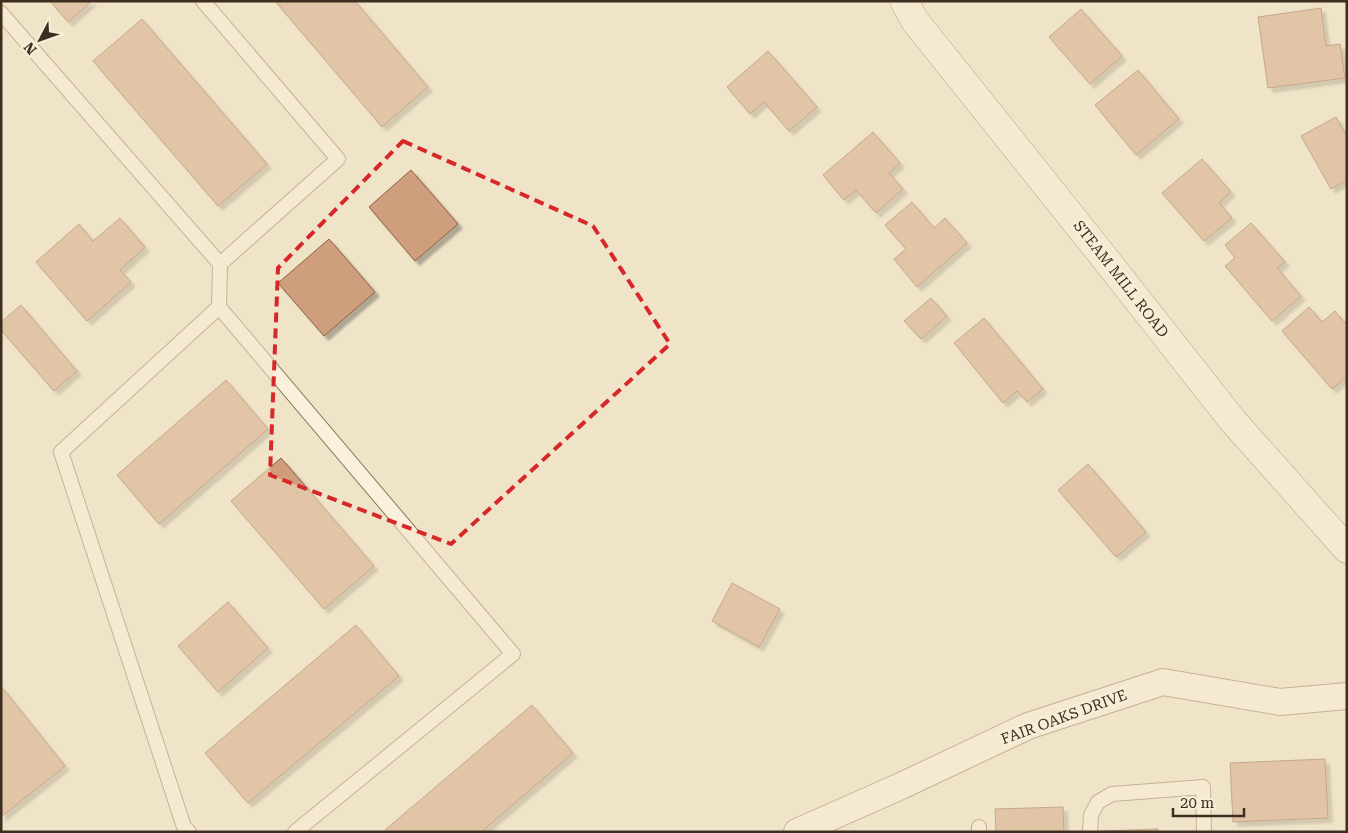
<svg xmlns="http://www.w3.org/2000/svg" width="1348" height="833" viewBox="0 0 1348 833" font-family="'Roboto Serif',serif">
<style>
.building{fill:#cf9f7d;stroke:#8d5f41;filter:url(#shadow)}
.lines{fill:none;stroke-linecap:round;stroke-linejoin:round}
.lane-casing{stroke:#8d765c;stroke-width:16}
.street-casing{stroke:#8d765c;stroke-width:28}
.secondary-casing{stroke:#6f573f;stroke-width:29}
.lane{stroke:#faf1dc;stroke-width:14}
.street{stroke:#faf1dc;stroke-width:26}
.secondary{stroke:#faf1dc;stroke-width:28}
.marked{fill:none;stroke:#d62828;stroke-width:4;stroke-dasharray:10 6;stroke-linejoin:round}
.labels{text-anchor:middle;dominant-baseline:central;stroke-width:5;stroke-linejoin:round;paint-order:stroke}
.street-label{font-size:15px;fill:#3d2e20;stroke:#f7eed8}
</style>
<defs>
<filter id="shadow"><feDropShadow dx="4.5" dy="4.5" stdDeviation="1" flood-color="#0004"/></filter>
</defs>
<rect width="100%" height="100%" fill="#f0e4c8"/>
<!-- building -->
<path class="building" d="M50,1H92L68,22Z
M275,1H355L428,87L382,127Z
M1321,8L1326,46L1340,44L1345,78L1268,88L1258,17Z
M1081,9L1122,56L1090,84L1049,37Z
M142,19L267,164L218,206L93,61Z
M768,51L817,107L789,131L764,102L750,114L727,87Z
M1138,70L1179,119L1136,155L1095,105Z
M1336,117L1347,137V180L1331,189L1301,136Z
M873,132L900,163L889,173L903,189L876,213L856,190L844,200L823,175Z
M1202,159L1231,192L1219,203L1232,218L1204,241L1162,193Z
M411,170L458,224L415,261L369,207Z
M912,202L934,228L945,218L967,243L917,287L894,259L906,249L885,225Z
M120,218L145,247L120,270L131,282L87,321L36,262L79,224L93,241Z
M1251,223L1285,262L1277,268L1301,296L1272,321L1225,266L1235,258L1225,245Z
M329,239L375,292L324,336L278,283Z
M931,298L947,316L921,339L904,321Z
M21,305L77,371L54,391L1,330V322Z
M1309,307L1322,322L1335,311L1347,325V376L1332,389L1282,331Z
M984,318L1043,389L1027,402L1017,391L1003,403L954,343Z
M226,380L268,429L159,524L117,475Z
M281,458L374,566L324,609L231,501Z
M1088,464L1146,532L1116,557L1058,490Z
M732,583L780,609L759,647L712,621Z
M228,602L268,648L218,692L178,646Z
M356,625L399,676L248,803L205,753Z
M1,686L65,766L1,817Z
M532,705L573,753L481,832H386L385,830Z
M1325,759L1328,818L1233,822L1230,763Z
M1063,807L1064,832H996L995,809Z
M1158,829V832H1102V831Z"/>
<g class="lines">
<defs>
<path id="lane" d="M203,1L338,159L220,264
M1,13L220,264L219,307
M979,827V832
M189,832L184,827L61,452L219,307L513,654L295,832
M1090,832L1091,815L1098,802L1112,794L1203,787L1204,832"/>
<path id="street" d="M797,832L901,786L1028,726L1163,682L1280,702L1347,696"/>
<path id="secondary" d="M904,1L915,21L1099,251L1233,421L1347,549"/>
</defs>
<!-- lane casing -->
<use href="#lane" class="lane-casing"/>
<!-- street casing -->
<use href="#street" class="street-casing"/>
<!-- secondary casing -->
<use href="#secondary" class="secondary-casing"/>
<!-- lane -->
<use href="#lane" class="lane"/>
<!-- street -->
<use href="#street" class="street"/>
<!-- secondary -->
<use href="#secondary" class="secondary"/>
</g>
<!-- marked area -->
<path d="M0 0H1348V833H0ZM403,141L593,226L670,344L451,544L270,475L278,268Z" fill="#f0e4c8" fill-opacity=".55" fill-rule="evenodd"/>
<path class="marked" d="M403,141L593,226L670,344L451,544L270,475L278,268Z"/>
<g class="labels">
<!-- street labels -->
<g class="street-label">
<text transform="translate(1121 279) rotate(52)">STEAM MILL ROAD</text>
<text transform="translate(1064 717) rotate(-20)">FAIR OAKS DRIVE</text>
</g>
</g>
<!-- border -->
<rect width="1348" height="833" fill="none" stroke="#3d2e20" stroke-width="5"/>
<!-- north arrow -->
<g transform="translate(40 40) rotate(229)" stroke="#f7eed8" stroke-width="4" paint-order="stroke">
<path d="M0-4L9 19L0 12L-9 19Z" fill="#3d2e20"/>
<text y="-8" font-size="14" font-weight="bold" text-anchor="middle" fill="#3d2e20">N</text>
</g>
<!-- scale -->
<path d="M1173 808v8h71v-8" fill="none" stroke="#3d2e20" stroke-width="2.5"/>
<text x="1180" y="808" font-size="15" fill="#3d2e20" stroke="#f7eed8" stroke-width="4" paint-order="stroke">20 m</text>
</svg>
